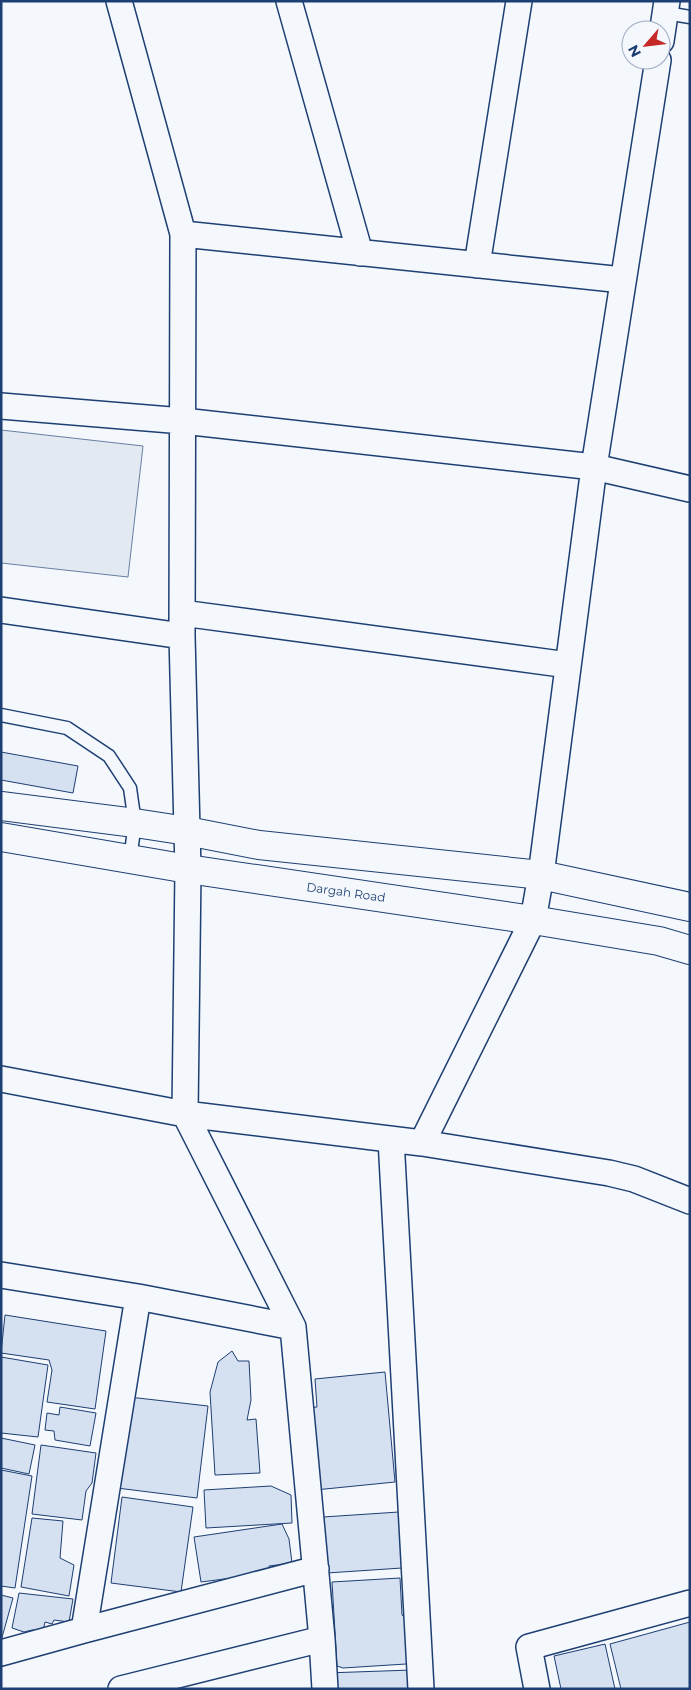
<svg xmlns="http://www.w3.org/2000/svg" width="691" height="1690" viewBox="0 0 691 1690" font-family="Montserrat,sans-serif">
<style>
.green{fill:#e3e9f0;stroke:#687fa3}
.building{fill:#d5e0f0;stroke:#1d3f73}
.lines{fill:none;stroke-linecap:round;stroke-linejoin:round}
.lane-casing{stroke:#1d3f73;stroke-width:15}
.street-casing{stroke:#1d3f73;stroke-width:28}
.secondary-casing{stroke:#1d3f73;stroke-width:30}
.lane{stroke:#f4f7fb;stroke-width:12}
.street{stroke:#f4f7fb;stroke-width:25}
.secondary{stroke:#f4f7fb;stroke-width:28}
.labels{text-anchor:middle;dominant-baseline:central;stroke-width:4;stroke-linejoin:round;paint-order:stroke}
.street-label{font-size:12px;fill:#1d3f73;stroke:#f4f7fb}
</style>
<rect width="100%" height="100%" fill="#f4f7fb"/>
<!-- green -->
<path class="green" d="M1,430L143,446L128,577L1,563Z"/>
<!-- building -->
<path class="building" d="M1,752L78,766L73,793L1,780Z
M5,1315L106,1331L95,1409L47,1402L52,1370L49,1360L1,1353Z
M232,1351L238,1361H249L251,1400L247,1420L256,1419L260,1473L215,1475L210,1392L218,1362Z
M1,1357L48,1365L38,1437L1,1433Z
M385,1372L395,1482L315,1490L306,1408L317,1407L315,1379Z
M129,1397L208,1406L197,1498L117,1488Z
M60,1407L96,1413L90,1446L55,1440L54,1431L45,1430L47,1413L59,1415Z
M1,1438L35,1445L29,1474L1,1468Z
M41,1445L96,1453L92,1483L86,1491L82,1520L32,1514Z
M1,1470L32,1476L15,1588L1,1586Z
M271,1486L291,1495L292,1523L206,1528L204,1490Z
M122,1497L193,1507L181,1592L111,1583Z
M399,1512L402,1568L327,1573L323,1517Z
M32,1518L63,1521L60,1558L74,1565L69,1596L21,1587Z
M282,1524L289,1539L292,1563L269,1566L270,1573L201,1582L194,1537Z
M400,1578L402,1615L409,1622L411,1662L406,1664L343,1668L337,1666L332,1582Z
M19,1593L73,1599L69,1622L54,1620L52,1624L45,1622L43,1631L32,1630L24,1632L12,1628Z
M1,1595L13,1598L1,1641Z
M690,1622V1689H621L610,1644Z
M605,1644L615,1689H561L554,1656Z
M412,1670L413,1689H329L326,1673Z"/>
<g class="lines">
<defs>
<path id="lane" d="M666,13L690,17
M1,715L67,728L109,756L130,788L135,823L130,859"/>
<path id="street" d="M119,1L183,234L182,636L188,869L185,1114L293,1327L322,1639L325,1689
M289,1L360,253
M661,41L667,1
M183,234L623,280
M477,265L519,1
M1,406L183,421L594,467L690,489
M1,610L182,636
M182,613L568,665
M1,1079L185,1114L422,1143L533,920L541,875L594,467L658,60
M391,1139L421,1689
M422,1143L609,1173L634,1179L690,1201
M1,1275L138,1297L293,1327
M84,1630L138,1297
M1,1653L84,1630L316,1569
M121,1689L322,1639
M537,1689L529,1647L690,1603"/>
<path id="secondary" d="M1,806L135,823L187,831L259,845L541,875L690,907
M1,837L188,869L533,920L659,941L690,950"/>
</defs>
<!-- lane casing -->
<use href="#lane" class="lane-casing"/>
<!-- street casing -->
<use href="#street" class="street-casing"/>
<!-- secondary casing -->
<use href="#secondary" class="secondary-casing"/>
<!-- lane -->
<use href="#lane" class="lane"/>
<!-- street -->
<use href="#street" class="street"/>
<!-- secondary -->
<use href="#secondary" class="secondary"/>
</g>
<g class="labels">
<!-- street labels -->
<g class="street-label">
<text transform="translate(346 892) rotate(8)">Dargah Road</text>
</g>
</g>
<!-- border -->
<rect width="691" height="1690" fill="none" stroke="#1d3f73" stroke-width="5"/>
<!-- north arrow -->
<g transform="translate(646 45) rotate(242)"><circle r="24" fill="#f4f7fb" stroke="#9eadc5"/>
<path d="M0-4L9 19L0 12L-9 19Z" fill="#c62828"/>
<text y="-8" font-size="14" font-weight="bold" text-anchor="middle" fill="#1d3f73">N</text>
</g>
</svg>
